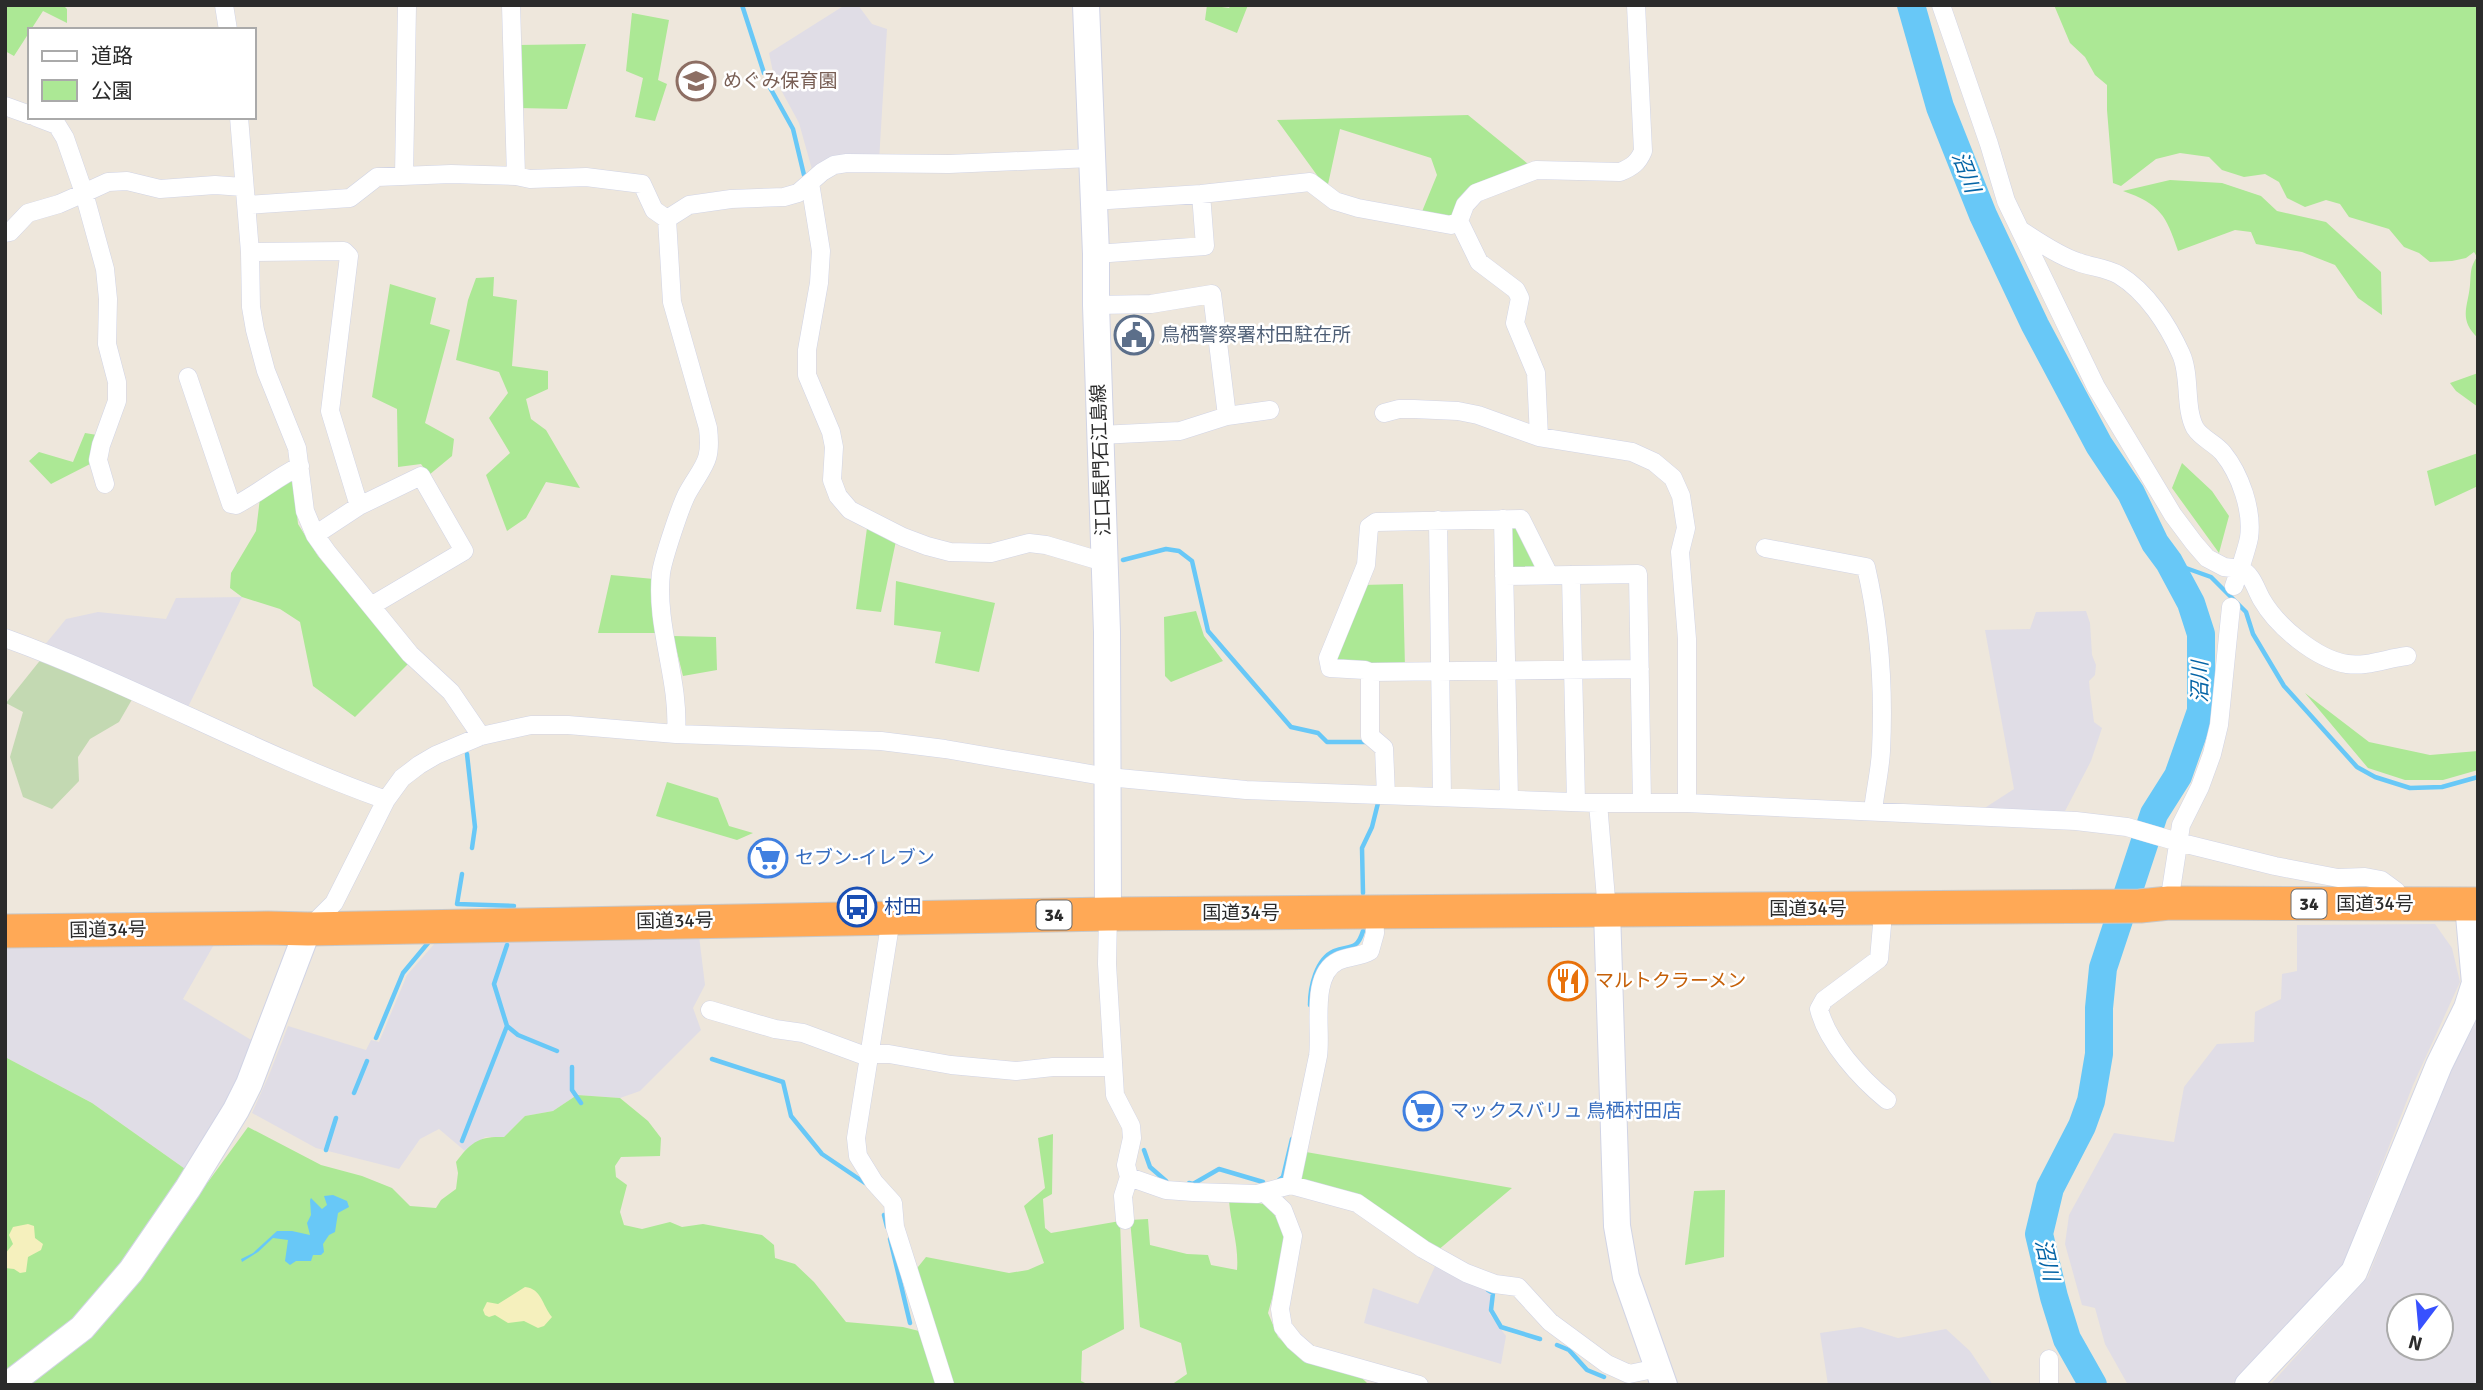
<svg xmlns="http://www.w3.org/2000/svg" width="2483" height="1390" viewBox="0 0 2483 1390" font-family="Signika,'Noto Sans JP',sans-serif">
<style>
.industrial{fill:#e0dde6;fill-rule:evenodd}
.green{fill:#ace895}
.sand{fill:#f5f0bd}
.cemetery{fill:#c3d9b2}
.water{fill:#68c8f7}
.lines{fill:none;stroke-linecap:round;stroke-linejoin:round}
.stream{stroke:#68c8f7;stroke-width:4.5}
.river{stroke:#68c8f7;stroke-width:28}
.street-casing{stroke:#d1d4e5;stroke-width:19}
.secondary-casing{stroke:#d1d4e5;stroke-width:28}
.highway-casing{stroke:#c8c8c8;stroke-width:35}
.street{stroke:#fff;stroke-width:18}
.secondary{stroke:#fff;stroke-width:26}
.highway{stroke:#ffa956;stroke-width:33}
.labels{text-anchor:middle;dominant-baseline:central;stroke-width:5;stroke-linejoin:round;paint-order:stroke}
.shield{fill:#fff;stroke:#6b6b6b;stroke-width:2}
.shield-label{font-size:18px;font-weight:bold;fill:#2b2b2b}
.education-label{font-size:19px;fill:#785e54;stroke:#fff;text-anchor:start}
.service-label{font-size:19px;fill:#4e5e75;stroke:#fff;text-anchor:start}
.street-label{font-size:19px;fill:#2b2b2b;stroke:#fff}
.shop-label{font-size:19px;fill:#366cbe;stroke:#fff;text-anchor:start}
.transit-label{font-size:19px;fill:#164399;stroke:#fff;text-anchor:start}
.food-label{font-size:19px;fill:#c56008;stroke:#fff;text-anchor:start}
.water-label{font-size:21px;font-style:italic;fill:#0464a6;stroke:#fff}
</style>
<rect width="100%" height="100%" fill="#eee7dc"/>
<!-- industrial -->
<path class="industrial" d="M845,5H858L872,24L887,29L879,161L813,173L799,123L774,77L769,53Z
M242,597L188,707L43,647L66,619L98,612L166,619L176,598Z
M2086,611L2090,623L2092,655L2096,665L2095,675L2089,681L2090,692L2094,722L2102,728L2091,761L2063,815L1980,811L2014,789L1985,630L2030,629L2036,612Z
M2435,924L2452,948L2460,982L2413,1085L2343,1264L2231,1385H2128L2105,1344L2095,1308L2082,1305L2065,1244L2069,1215L2114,1133L2174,1142L2184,1087L2217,1044L2254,1042L2255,1012L2281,999L2282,974L2297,971V925Z
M699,936L705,985L693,1008L701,1030L640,1091L620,1098L577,1095L553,1111L525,1116L504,1137H485L465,1151L439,1129L420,1139L399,1169L316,1148L252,1113L269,1075L288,1026L366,1050L371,1040L379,1042L407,975L436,942Z
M216,941L183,999L253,1041L227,1108L188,1171L92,1103L5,1057V944Z
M2478,1018V1385H2270L2368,1277L2451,1069ZM2399,1306H2441V1348H2399Z
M1436,1264L1492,1289L1489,1313L1506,1336L1501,1364L1364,1323L1373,1288L1418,1304Z
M1861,1327L1898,1338L1946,1329L1970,1351L1993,1385H1828L1820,1333Z"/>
<!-- green -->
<path class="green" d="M5,5H63L67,9V23L43,11L14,56L5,51Z
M1207,5L1229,8L1231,5H1248L1237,33L1205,20Z
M2054,5H2478V338C2458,319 2468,307 2470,285C2471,273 2470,267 2477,257L2474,252L2466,258L2452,261L2430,262L2419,253L2404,247L2389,229L2349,217L2340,204L2326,200L2305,207L2287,198L2279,182L2265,174L2244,177L2222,170L2209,157L2180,153L2156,159L2121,186L2113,183L2107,110V85L2095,75L2085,57L2070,43Z
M632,13L669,20L658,80L667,84L655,121L635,117L643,78L626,71Z
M586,44L567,109L518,108V45Z
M1468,115L1528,164L1467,190L1451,218L1421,214L1437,175L1431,158L1340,129L1327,189L1277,120Z
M2170,180L2222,183L2261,196L2277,211L2326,222L2381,272L2382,315L2358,298L2335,265L2302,252L2256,244L2251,232L2235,230L2178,251C2166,215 2160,204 2123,191Z
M494,277L493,296L517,300L512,366L548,371V389L526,399L531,419L546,430L580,488L546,482L526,518L507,531L486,475L510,453L489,418L508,393L499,372L456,360L468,300L476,278Z
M390,284L436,298L430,324L450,330L425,423L454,439L452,456L429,475L421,464L398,467L397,409L372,397Z
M2478,373V407L2456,391L2450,383Z
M85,433L97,435L94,462L51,484L29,461L39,452L73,462Z
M2478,453V486L2435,506L2427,471Z
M2182,463L2212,491L2229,516L2219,553L2172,488Z
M293,474L298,524L318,556L408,664L355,717L313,686L300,622L280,609L242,597L230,588L231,573L256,531L260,498Z
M1519,525L1538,565L1535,570H1514L1510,566L1508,526Z
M867,528L896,541L881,612L856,609Z
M611,575L654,579L657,633H598Z
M896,581L995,603L979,672L935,663L941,632L894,625Z
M1403,584L1405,668L1342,664L1335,657L1362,585Z
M1196,611L1204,636L1223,661L1171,682L1165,676L1164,617Z
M673,636L716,637L717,670L683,676Z
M2305,693L2369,742L2430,755L2478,751V770L2443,780H2405L2368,768Z
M667,782L718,798L729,826L753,833L737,840L656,816Z
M5,1057L92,1103L188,1171L208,1182L248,1127L321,1165L362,1176L392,1188L410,1206L436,1208L441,1200L456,1189L458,1173L456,1162C471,1142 479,1136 504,1137L525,1116L553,1111L577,1095L620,1098L648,1121L661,1138L660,1156L621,1157L615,1166L616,1177L627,1185L620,1212L624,1225L642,1229L670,1222L682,1227L703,1224L762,1235L774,1245L775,1258L795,1264L814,1282L846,1322L903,1327L919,1331L936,1385H5Z
M1053,1134L1052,1194L1043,1199L1045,1228L1051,1233L1120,1221L1124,1329L1082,1351L1081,1381L1089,1385H949L918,1284V1267L926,1257L1009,1273L1028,1270L1044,1263L1024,1206L1045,1188L1038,1138Z
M1306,1152L1512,1188L1437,1251L1301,1181Z
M1725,1190L1724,1257L1685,1265L1694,1191Z
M1237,1198L1267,1205L1279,1221L1285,1238L1279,1273L1268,1313L1278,1337L1303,1360L1359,1375L1369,1385H1171L1187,1374L1181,1343L1140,1327L1130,1220L1148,1219L1150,1245L1187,1254L1208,1255L1211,1265L1237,1270C1239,1246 1231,1225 1229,1201Z"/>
<!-- sand -->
<path class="sand" d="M28,1224L34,1226L35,1238L43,1244L41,1250L28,1257L26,1272L20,1273L14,1269L5,1268V1254L13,1244L9,1235L13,1227Z
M525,1287C542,1289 542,1305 552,1317L544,1326L538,1328L524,1321L508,1323L495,1315L489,1317L485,1315L483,1310L487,1302L498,1304Z"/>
<!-- cemetery -->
<path class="cemetery" d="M42,658L134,696L119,722L90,739L78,757L79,781L52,809L23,797L10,757L23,712L6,703Z"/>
<!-- water -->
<path class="water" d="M333,1195L347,1201L349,1207L338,1213L335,1232L329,1235L323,1244L324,1252L321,1255H313L311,1261H296L290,1265L285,1261L288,1240L273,1238L258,1252L242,1262L241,1259L253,1253L277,1231H292L310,1235L307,1223L311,1215L310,1200L311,1198L322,1209L327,1205L324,1196Z"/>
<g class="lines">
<!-- stream -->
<path class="stream" d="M742,5L764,73
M768,84L793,129L804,175
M1123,560L1166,549L1179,551L1192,561L1208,631L1291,727L1318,733L1327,742H1367
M2169,562L2211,577L2246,612L2253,634L2284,686L2357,767L2375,777L2410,788L2442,787L2478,777
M467,754L475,827L472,848
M462,874L457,904L514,906
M1363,893L1362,848L1372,827L1378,803
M507,945L494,984L507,1026L518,1035L557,1051
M1310,1005C1310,987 1316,959 1334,951C1350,945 1357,951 1363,931
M376,1038L403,973L428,943
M712,1059L783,1082L791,1116L822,1154L865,1183
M572,1067V1090L581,1103
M354,1093L367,1061
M462,1141L507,1026
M326,1150L336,1118
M1144,1150L1150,1167L1166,1181
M1279,1180L1283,1177L1292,1139
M1189,1183L1193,1184L1219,1169L1263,1182
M884,1215L887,1227
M890,1239L910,1323
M1488,1290L1493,1293L1491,1310L1501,1327L1540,1339
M1557,1345L1569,1350L1587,1370L1604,1377"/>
<!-- river -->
<path class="river" d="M1911,5L1940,107L1983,215L2035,325L2099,445L2131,493L2155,543L2169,562L2191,603L2201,634V711L2178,776L2154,814L2103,968L2099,1008V1054L2091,1101L2082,1126L2050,1188L2039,1234L2054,1297L2067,1339L2093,1385"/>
<defs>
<path id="street" d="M224,5L228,30
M511,5L516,176
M1941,5L1989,144L2006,201L2096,387L2173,515L2194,543L2207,558L2224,567L2240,569L2234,586
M5,106L30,115
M36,117L57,125L65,138L84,193L108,182L127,181L160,189L215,185L243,187
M239,117L250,252L251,307L255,330L266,371L297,448L305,511L315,535L327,552L410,654L451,692L481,736
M404,176L407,5
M810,183L821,251L819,283L807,350V375L831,432L834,447L832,480L838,496L850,510L903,537L927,546L950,552L991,553L1029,543L1046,545L1104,562
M1093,201L1201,194L1310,182L1335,201L1358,208L1451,225L1459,221L1465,205L1476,193L1536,170L1620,172C1632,167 1638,163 1643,151L1636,5
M247,205L350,198L377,177L451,174L516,176L530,179L586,177L642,184L654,210L667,219L672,302L708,428C712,462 704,464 688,492C681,504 663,559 661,573C655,627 680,679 676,734
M667,219L689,205L731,199L784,197L798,193L822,172L834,165L847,163L949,164L1091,158
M1459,221L1479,262L1516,290L1520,298L1515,323L1536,373L1539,437
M2022,231C2039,242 2059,256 2078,262C2091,267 2107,268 2119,275C2147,292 2168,325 2181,354C2191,376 2184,407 2195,428C2202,439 2215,443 2223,453C2240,474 2253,510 2249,538C2247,548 2243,559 2240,569C2253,575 2255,588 2262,600C2277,626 2316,659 2347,664C2367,667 2388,658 2407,656
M5,233L10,232L28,213L59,204L84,193L105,269L108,299L107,344L117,382V401L101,445L98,460L105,484
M250,252L344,251L349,256L330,411L359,506
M1096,254L1205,246L1201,194
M1096,305L1151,304L1212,294L1227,416
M188,377L231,504L236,505C259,493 276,478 300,466
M1384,413L1399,409H1414L1458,411L1478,415L1539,437L1632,452L1654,462L1673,478L1681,496L1686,528L1680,552L1687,639V803
M1100,435L1180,431L1227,416L1270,410
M1503,519L1509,800
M1438,520L1442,797
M315,535L359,506L421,476L464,551L371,606
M1765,548L1866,567C1880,627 1884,690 1881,751C1880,771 1875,791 1873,811
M1571,575L1576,802
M1504,576L1638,574L1642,803
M5,638C135,685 256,754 386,800
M1370,672L1365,670L1330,668L1328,658L1366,565L1369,527L1376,522L1521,519L1549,575
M1386,795L1384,748L1370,736V672L1640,669
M1598,803L1607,911
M2169,903L2181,825L2200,787L2212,754L2219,725L2231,607
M1880,908L1882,925L1879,959L1824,1000L1819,1009C1827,1042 1861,1079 1887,1100
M1108,914L1107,964L1115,1095L1131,1126L1132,1138L1126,1165L1129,1177L1123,1196L1125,1220
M891,919L856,1138L858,1156L874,1182L893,1203L895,1227L945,1385
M308,929L334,903L386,800L402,778L419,765L436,755L481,736L531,725H568L676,734L881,741L945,749L1108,777L1246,790L1598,803H1687L2076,821L2127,827L2178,842L2275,866L2338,878L2365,877L2381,880L2396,891L2403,904
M710,1010L775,1029L803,1033L860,1054H889L951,1065L1016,1071L1053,1067H1113
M1129,1177L1166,1190L1193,1192L1257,1194L1291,1185L1357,1203L1423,1249L1466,1273L1495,1284L1518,1287L1550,1322L1607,1364L1629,1374L1658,1368
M1291,1185L1318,1056C1322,1031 1309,975 1338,961C1348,956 1360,957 1370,951L1375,933L1374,912
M1264,1192L1283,1210L1293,1236L1280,1309L1283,1327L1294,1341L1309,1354L1419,1385
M2049,1359V1385"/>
<path id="secondary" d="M1086,5L1096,254V305L1107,632L1108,914
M1607,911L1617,1226L1626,1277L1664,1385
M8,1385L82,1328L131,1271L188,1188L236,1110L249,1084L308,929
M2248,1385L2354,1272L2439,1065L2467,1008L2475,983L2468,904"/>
<path id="highway" d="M5,931L268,928L308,929L1108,914L2140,906L2169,903L2478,904"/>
</defs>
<!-- street casing -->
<use href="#street" class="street-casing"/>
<!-- secondary casing -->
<use href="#secondary" class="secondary-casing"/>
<!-- highway casing -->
<use href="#highway" class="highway-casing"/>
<!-- street -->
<use href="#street" class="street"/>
<!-- secondary -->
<use href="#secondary" class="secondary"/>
<!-- highway -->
<use href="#highway" class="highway"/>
</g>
<!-- icons -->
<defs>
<symbol id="school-ring" viewBox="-11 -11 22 22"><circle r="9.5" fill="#fff" stroke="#8d6e63" stroke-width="1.5"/><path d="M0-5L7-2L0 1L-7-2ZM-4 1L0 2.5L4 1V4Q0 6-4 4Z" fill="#8d6e63"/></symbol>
<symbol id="civic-ring" viewBox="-11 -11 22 22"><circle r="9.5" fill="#fff" stroke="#5c6f8a" stroke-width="1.5"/><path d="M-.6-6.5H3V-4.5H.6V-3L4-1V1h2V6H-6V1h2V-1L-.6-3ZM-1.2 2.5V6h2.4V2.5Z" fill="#5c6f8a"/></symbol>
<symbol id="supermarket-ring" viewBox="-11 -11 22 22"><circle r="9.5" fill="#fff" stroke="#3f7fe0" stroke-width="1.5"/><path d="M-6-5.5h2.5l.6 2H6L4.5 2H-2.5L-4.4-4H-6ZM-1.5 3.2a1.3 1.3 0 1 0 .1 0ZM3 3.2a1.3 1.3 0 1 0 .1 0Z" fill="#3f7fe0"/></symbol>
<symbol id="bus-ring" viewBox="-11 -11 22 22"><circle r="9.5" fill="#fff" stroke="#1a4fb4" stroke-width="1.5"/><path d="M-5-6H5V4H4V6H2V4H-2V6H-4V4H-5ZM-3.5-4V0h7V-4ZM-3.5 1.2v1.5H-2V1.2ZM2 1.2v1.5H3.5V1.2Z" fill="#1a4fb4"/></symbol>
<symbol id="restaurant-ring" viewBox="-11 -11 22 22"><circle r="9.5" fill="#fff" stroke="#e8710a" stroke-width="1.5"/><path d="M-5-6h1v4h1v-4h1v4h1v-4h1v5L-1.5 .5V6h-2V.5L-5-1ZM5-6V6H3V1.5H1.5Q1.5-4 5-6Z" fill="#e8710a"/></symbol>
</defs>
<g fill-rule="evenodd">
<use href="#school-ring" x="674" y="59" width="44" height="44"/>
<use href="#civic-ring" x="1112" y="313" width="44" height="44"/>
<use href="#supermarket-ring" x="746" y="836" width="44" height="44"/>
<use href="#bus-ring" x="835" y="885" width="44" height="44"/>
<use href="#restaurant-ring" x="1546" y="959" width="44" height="44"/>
<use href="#supermarket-ring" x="1401" y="1089" width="44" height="44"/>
</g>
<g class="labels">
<!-- shield labels -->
<g class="shield">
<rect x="2291.5" y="889.5" width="35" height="29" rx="5"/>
<rect x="1036.5" y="900.5" width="35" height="29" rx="5"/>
</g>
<g class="shield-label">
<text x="2309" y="904">34</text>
<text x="1054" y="915">34</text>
</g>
<!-- education labels -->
<g class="education-label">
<text x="723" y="81">めぐみ保育園</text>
</g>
<!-- service labels -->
<g class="service-label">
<text x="1161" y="335">鳥栖警察署村田駐在所</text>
</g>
<!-- street labels -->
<g class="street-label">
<text transform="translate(1101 460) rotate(-92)">江口長門石江島線</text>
<text x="2375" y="904">国道34号</text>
<text x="1808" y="909">国道34号</text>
<text x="1241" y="913">国道34号</text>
<text transform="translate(675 921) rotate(-1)">国道34号</text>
<text transform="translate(108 930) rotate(-1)">国道34号</text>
</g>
<!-- shop labels -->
<g class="shop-label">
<text x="795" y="858">セブン-イレブン</text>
<text x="1450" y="1111">マックスバリュ 鳥栖村田店</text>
</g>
<!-- transit labels -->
<g class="transit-label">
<text x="884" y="907">村田</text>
</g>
<!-- food labels -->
<g class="food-label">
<text x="1595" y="981">マルトクラーメン</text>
</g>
<!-- water labels -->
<g class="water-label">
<text transform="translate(1966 172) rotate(69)">沼川</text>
<text transform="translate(2200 682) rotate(-90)">沼川</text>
<text transform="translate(2047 1260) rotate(77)">沼川</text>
</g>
</g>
<!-- border -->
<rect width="2483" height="1390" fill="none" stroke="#2b2b2b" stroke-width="14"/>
<!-- legend -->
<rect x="28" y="28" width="228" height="91" fill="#ffffff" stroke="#aaaaaa" stroke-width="2"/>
<rect x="42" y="51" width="35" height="10" fill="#ffffff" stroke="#aaaaaa" stroke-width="2"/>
<text x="91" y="63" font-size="21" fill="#2b2b2b">道路</text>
<rect x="42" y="80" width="35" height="21" fill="#ace895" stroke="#aaaaaa" stroke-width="2"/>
<text x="91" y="98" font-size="21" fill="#2b2b2b">公園</text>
<!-- north arrow -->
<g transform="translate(2420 1327) rotate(196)"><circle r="33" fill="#ffffff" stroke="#aaaaaa" stroke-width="2"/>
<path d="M0-5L12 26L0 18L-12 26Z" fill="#3851ff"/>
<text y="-10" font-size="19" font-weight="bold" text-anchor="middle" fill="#2b2b2b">N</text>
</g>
</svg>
